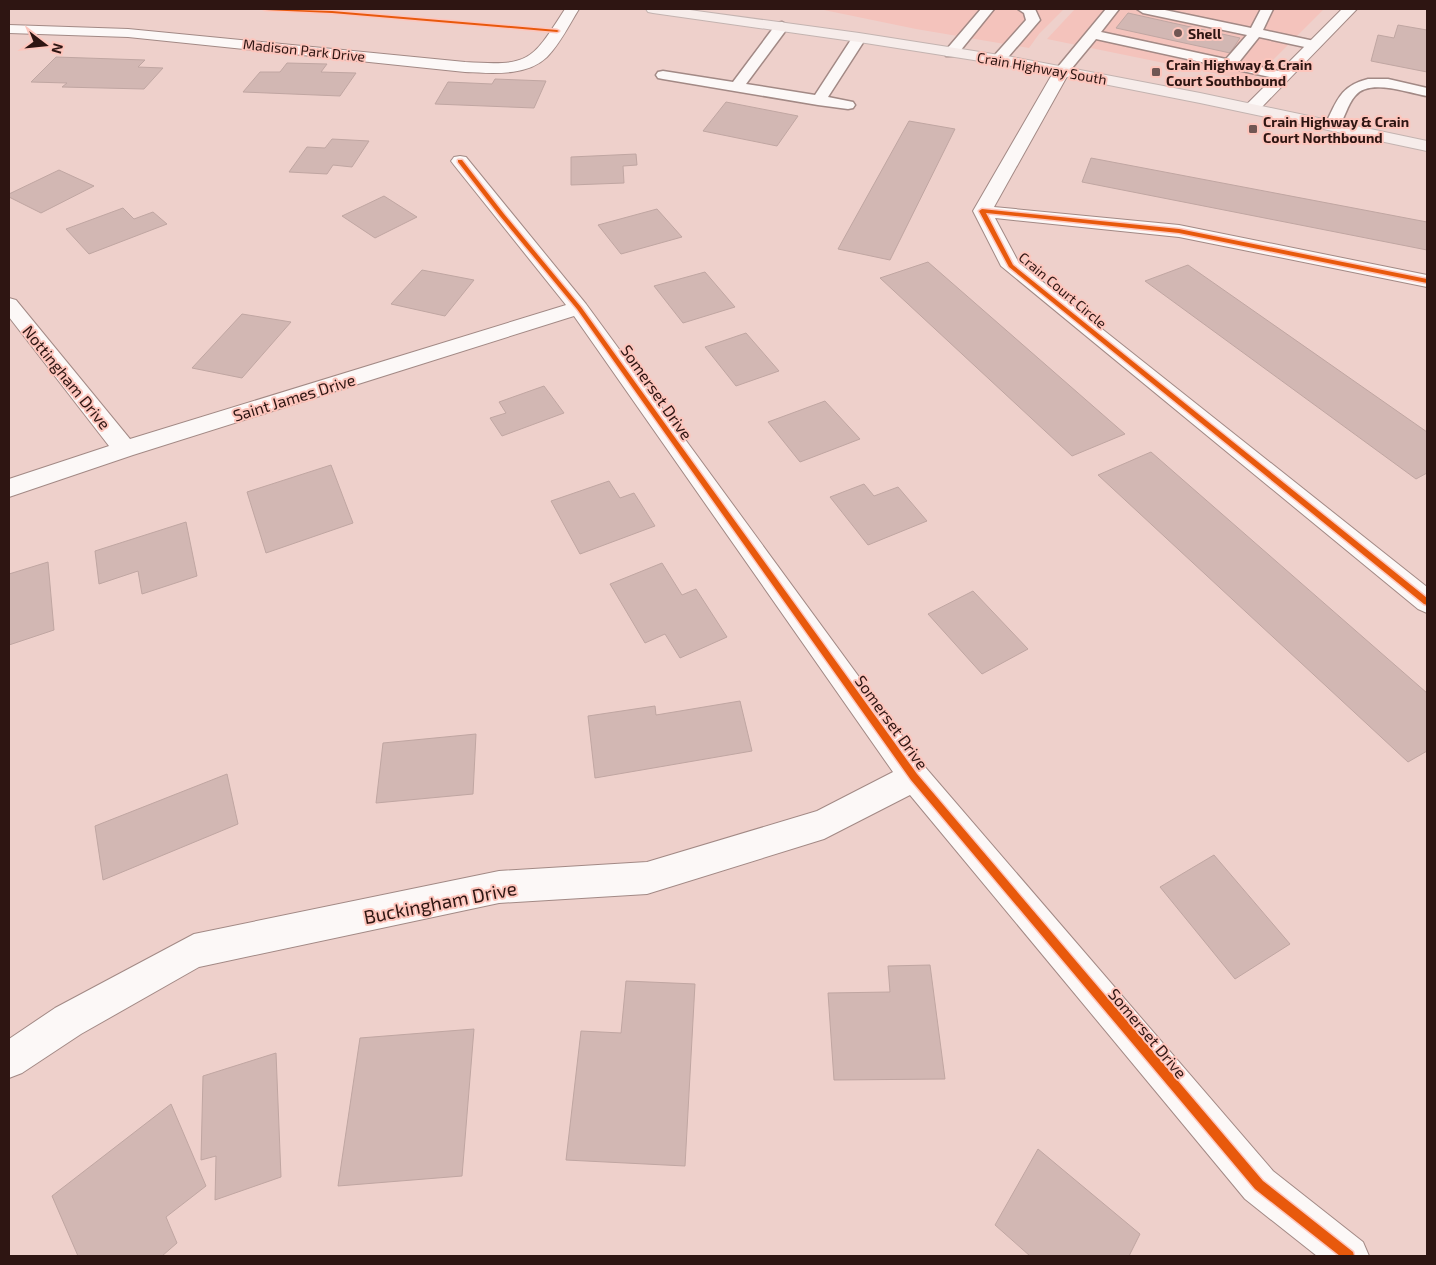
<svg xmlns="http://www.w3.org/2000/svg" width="1436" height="1265" viewBox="0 0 1436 1265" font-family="'Exo 2',sans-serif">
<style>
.built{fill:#f4c3bc}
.building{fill:#d2b7b3;stroke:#c0a6a2}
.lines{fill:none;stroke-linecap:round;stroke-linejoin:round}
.service-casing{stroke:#a28985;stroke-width:3}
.minor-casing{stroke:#a28985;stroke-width:2}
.primary-casing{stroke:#c3b3b0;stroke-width:2}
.service{fill:#fcf8f7;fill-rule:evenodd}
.minor{fill:#fcf8f7;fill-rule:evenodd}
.primary{fill:#f6ecea;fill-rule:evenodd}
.cycleway-casing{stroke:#fdc5bc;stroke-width:3}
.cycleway{fill:#e8590c;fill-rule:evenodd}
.poi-dot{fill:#715653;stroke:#fdc5bc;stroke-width:2}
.labels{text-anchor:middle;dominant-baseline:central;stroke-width:4;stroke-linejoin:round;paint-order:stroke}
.far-poi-label{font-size:14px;font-weight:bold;fill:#2e1512;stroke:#fdc5bc;text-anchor:start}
.far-street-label{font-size:14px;fill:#2e1512;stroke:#fdc5bc}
.street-label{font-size:16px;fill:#2e1512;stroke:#fdc5bc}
.near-street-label{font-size:19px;fill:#2e1512;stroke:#fdc5bc}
</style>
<rect width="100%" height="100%" fill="#eed0cb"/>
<!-- built -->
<path class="built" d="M819,9H1064L1039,34L1029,48L916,29Z
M1075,9H1324L1252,81L1047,39Z"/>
<!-- building -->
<path class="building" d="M1128,13L1240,38L1230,53L1116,28Z
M1398,25L1427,30V72L1371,61L1378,35L1394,38Z
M56,57L145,60L138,67L163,68L144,89L62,87L67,83L31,82Z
M287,63L327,64L321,72L356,73L340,96L243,92L260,72H280Z
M495,79L546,81L534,108L435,104L448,82L492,84Z
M726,102L798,116L777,146L703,131Z
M909,121L955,129L890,260L838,249Z
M332,139L369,141L352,167L333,165L327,174L289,172L307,147L325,148Z
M636,154L637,165L623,166L624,183L571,185V157Z
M1091,158L1427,222V250L1082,182Z
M59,170L94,186L41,213L9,197V194Z
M384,196L417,217L375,238L342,216Z
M123,208L134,219L153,212L167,224L89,254L66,229Z
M657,209L682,237L621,254L598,225Z
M928,262L1125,434L1072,456L880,278Z
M1188,265L1427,432V473L1416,479L1145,281Z
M422,270L474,280L445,316L391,304Z
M705,272L735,307L683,323L654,286Z
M242,314L291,322L242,378L192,368Z
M746,333L779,371L736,386L705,347Z
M544,386L564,413L502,436L490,418L506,413L499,402Z
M825,401L860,439L800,462L768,422Z
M1151,452L1427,693V751L1408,762L1098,475Z
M331,465L353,523L266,553L247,492Z
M609,481L620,498L634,493L655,526L580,554L551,501Z
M864,484L874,496L898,487L927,521L868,545L830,497Z
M186,522L197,576L142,594L138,571L99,584L95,551Z
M48,562L54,630L9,645V574Z
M662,563L682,595L696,589L727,637L680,658L665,634L645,643L610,584Z
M973,591L1028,649L982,674L928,614Z
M740,701L752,751L595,778L588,716L655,706L656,715Z
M476,734L473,794L376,803L383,743Z
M227,774L238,824L103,880L95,826Z
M1214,855L1290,944L1235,979L1160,887Z
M930,965L945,1079L834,1080L828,993L890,992L888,966Z
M626,981L695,984L685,1166L566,1160L581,1031L621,1033Z
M474,1029L462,1176L338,1186L360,1038Z
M276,1053L281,1177L215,1200L216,1156L201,1160L203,1076Z
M171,1104L206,1186L166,1217L177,1243L162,1256H78L52,1196Z
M1038,1149L1140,1234L1129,1256H1030L995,1225Z"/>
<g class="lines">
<defs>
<path id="service" d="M981,9H994L956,56H946L944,53L946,50Z
M1018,9H1035L1040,20L1003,63H993L991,60L993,57L1026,20L1024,13Z
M1106,9H1119L1101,32L1226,59L1247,35L1143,13L1137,9H1160L1251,28L1261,9H1273L1263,30L1319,42L1321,45L1314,49L1259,37L1239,62L1288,73L1290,76L1288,79L1283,80L1096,39L1067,74H1057L1055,71L1057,68Z
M782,22L789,26L746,84L815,95L854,35L859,34L866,38L828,97L853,102L855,105L853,108L848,109L818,105L663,79L658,78L656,75L658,72L663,71L733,82L777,23Z
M1368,79H1388L1427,88V96C1408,93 1369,78 1355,96C1347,105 1345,118 1338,128H1328L1325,125C1337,101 1340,86 1368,79Z"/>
<path id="minor" d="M565,9H579C569,25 560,44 547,57C526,77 491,73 465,72L128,37L9,33V25L128,29L465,62C530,66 531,62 565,9Z
M1342,9H1357L1258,111H1246L1244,108L1246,105Z
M1062,66L1067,68L1070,71L994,207L1179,225L1427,275V287L1179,237L995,218L1019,263L1427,587V613L1418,609L1001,266L973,211L1054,71L1057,68Z
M460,156L466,157L586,304L925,767L1273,1171L1363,1242L1369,1256H1317L1245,1199L910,795L824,839L647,894L499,903L199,967L81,1034L22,1073L9,1078V1039L55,1008L194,934L499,871L647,862L817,811L893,772L574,316L133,455L9,497V479L109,446L9,317V298L16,300L130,439L566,305L454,165L451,161L454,157Z"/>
<path id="primary" d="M646,9H683L704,12L859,33L1012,57L1200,93L1427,141V151L1200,103L1012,66L859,42L653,13L648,12Z"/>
</defs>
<!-- service casing -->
<use href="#service" class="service-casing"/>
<!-- minor casing -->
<use href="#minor" class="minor-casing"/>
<!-- primary casing -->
<use href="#primary" class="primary-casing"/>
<!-- service -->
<use href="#service" class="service"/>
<!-- minor -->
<use href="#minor" class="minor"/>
<!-- primary -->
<use href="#primary" class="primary"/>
<defs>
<path id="cycleway" d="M263,9L332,11L557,30L559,31L557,32L332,13L265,10Z
M458,160H462L504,214L581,307L917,774L1263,1181L1353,1252L1354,1256H1340L1255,1189L911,780L577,309L500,216L458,162Z
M982,209L1179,229L1427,279V283L1179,233L986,213L1013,265L1427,598V605L1424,604L1009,267L979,211Z"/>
</defs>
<!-- cycleway casing -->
<use href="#cycleway" class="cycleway-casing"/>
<!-- cycleway -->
<use href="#cycleway" class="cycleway"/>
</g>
<!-- markers -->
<g class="poi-dot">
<circle cx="1178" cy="33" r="5"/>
<rect x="1151" y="67" width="10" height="10" rx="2.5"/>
<rect x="1248" y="124" width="10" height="10" rx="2.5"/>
</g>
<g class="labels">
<!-- far-poi labels -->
<g class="far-poi-label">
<text x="1188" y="33">Shell</text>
<text x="1166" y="64">Crain Highway &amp; Crain<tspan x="1166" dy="16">Court Southbound</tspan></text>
<text x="1263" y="121">Crain Highway &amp; Crain<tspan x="1263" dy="16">Court Northbound</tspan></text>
</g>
<!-- far-street labels -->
<g class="far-street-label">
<text transform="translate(304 50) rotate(6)">Madison Park Drive</text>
<text transform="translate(1042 68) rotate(10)">Crain Highway South</text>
<text transform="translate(1063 290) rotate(40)">Crain Court Circle</text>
</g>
<!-- street labels -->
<g class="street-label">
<text transform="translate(67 377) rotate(51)">Nottingham Drive</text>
<text transform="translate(657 392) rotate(55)">Somerset Drive</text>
<text transform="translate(294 397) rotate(-17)">Saint James Drive</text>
<text transform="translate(892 722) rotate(54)">Somerset Drive</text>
<text transform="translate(1148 1033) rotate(50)">Somerset Drive</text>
</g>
<!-- near-street labels -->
<g class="near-street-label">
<text transform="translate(440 902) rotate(-11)">Buckingham Drive</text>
</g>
</g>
<!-- border -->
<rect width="1436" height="1265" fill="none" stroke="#2e1512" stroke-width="20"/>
<!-- north arrow -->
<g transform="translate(45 45) rotate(106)" stroke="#fdc5bc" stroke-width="4" paint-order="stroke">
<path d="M0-4L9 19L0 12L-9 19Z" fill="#2e1512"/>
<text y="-8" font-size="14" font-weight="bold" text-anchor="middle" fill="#2e1512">N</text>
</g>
</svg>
